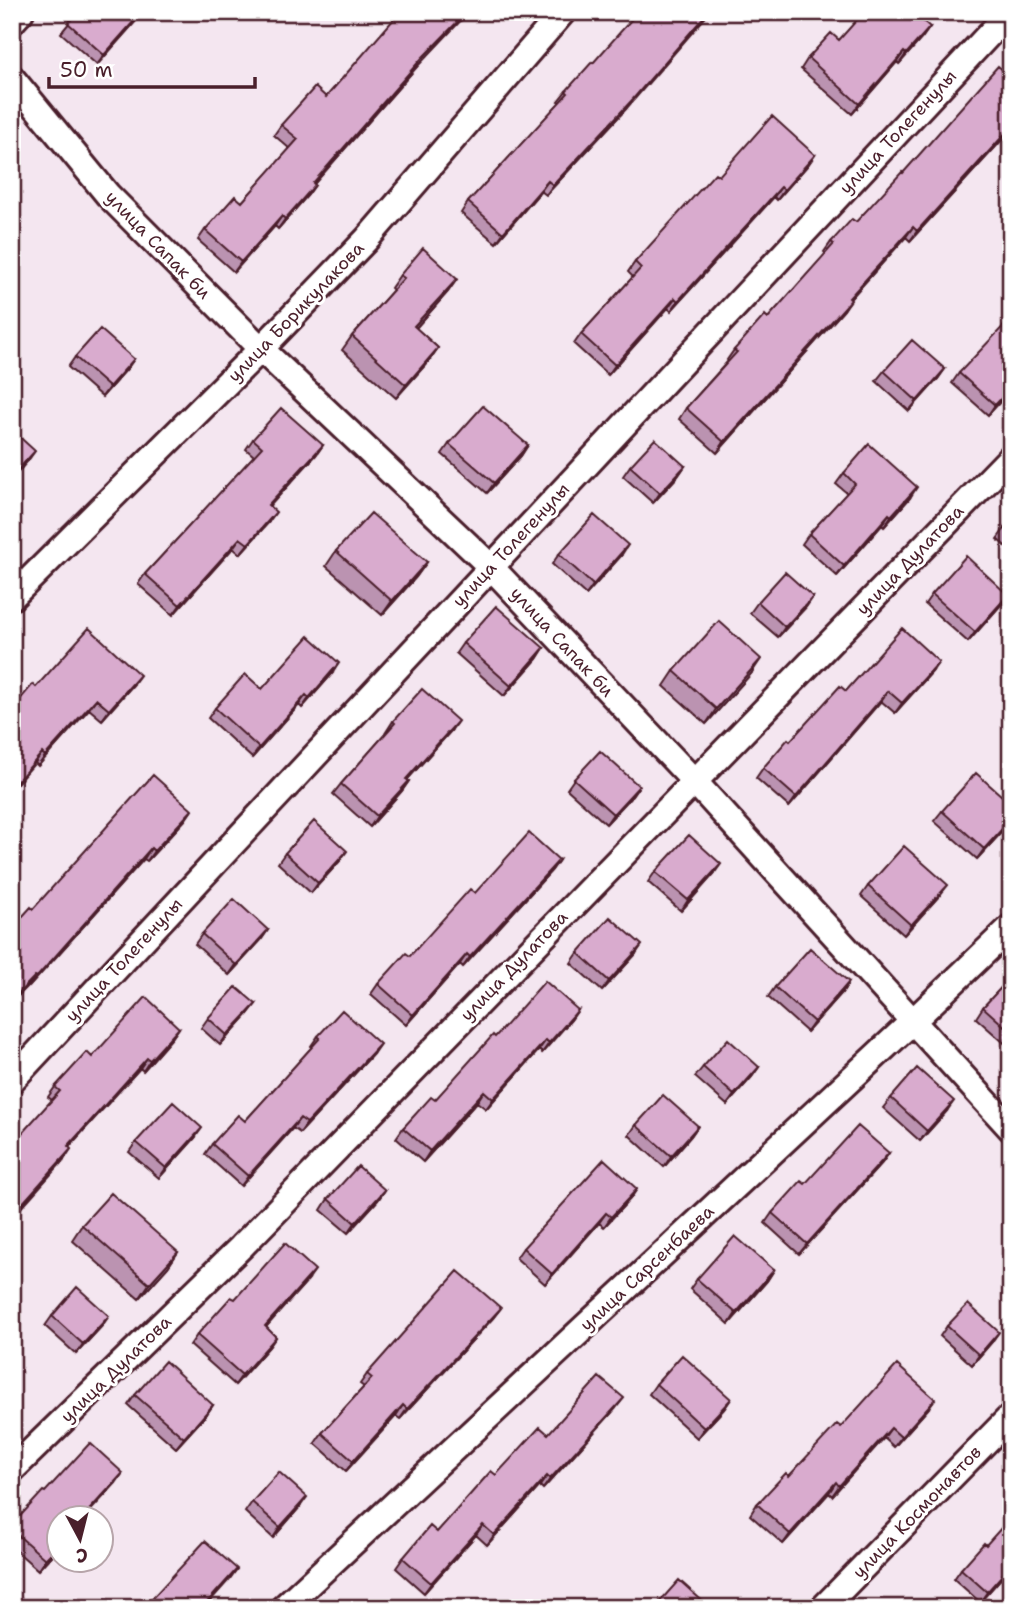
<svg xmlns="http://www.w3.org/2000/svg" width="1023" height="1620" viewBox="0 0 1023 1620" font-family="'Shantell Sans',sans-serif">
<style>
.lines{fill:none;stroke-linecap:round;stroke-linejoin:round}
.minor-casing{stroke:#4a1f2b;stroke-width:30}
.minor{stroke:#fff;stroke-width:24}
.wall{fill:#bb93b1;stroke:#4a1f2b;stroke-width:2}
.shaded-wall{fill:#987890;stroke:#4a1f2b;stroke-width:2}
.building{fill:#d9abce;stroke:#4a1f2b;stroke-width:2}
.labels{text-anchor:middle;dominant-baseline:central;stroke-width:6;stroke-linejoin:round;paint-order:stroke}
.street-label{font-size:18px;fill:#4a1f2b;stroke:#fff}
</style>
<rect width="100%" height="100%" fill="#f4e6f0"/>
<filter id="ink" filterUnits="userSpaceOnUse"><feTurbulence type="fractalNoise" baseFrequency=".0143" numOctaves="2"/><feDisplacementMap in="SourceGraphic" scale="14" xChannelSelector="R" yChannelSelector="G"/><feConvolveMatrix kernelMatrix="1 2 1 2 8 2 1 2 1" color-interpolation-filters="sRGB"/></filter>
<g filter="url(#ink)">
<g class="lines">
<defs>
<path id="minor" d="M12,22L21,12
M12,78L108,195L261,349L491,567L694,781L1011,1129
M12,597L261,349L366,240L563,12
M12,1080L1010,12
M12,1470L241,1247L1011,457
M283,1608L913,1021L1011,927
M823,1608L1011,1416"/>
</defs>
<!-- minor casing -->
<use href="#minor" class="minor-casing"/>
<!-- minor -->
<use href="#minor" class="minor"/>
</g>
<!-- wall -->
<path class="wall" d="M78,12H144L97,65L61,33Z
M930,27L922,38L899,64L897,62L852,114L801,69L808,58L839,40Z
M415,69L314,184L315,185L308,195L278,229L275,226L234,272L198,240L205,230L242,202L290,149L274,135L281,125L326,97Z
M1011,77V130L910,241L906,237L850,299L844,310L717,453L679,419L686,408L728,361L727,360L734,350L768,318L826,254L824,252L831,242L856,222L903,173Z
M566,91L626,109L546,195L541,191L496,243L461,213L468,202L560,102L558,101Z
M815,155L808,165L777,200L774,197L671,311L668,308L608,375L574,344L581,334L633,277L628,272L635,262L719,176Z
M400,275L457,279L448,292L416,328L438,348L429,361L396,398L342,350L352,336L393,290L391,288Z
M75,357L134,359L127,369L102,397L68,367Z
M945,369L938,379L909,411L876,381L884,371Z
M959,373L1011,390L988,415L952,383Z
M253,439L323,445L316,455L269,506V522L240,554L233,548L173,615L138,584L145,574L254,456L246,449Z
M449,444L528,445L521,456L487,493L442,454Z
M630,466H685L678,476L653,503L623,476Z
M844,473L910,498L884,527L882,525L837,576L802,544L809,534L847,493L836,484Z
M1011,520V551L997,539Z
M336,551L427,562L416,577L382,615L326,566Z
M559,554L621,556L586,595L552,564Z
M932,594L1008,595L1001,605L968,642L925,604Z
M813,597L806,607L778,637L750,613L758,602Z
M463,643L544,648L537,659L504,696L456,653Z
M674,671L751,674L706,724L664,686Z
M932,672L895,713L881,701L789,807L756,778L763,768L790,741L846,691Z
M332,674L302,708L299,705L252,758L208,718L215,708L262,689Z
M133,685L102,720L89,709L38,766L35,763L36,687Z
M393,721L451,731L407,780L409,781L402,791L370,827L333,794L341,784L387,732H386Z
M574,779L639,786L632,796L606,824L567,789Z
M192,810L185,820L147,861L144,859L29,987L28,986L12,1002V928L33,909Z
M942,811L1011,822L977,859L934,821Z
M285,853L340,861L311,893L278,863Z
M559,860L552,870L463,967L460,964L406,1025L371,994L378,984L410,956L475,893Z
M655,872L714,874L681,911L648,882Z
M868,886L940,895L904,935L861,896Z
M268,930L261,940L229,975L195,944L202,934Z
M578,953L635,955L602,991L571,963Z
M1011,977V1049L976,1018L983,1007Z
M849,982L842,993L807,1032L768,997L775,987Z
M256,1004L248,1014L220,1045L201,1028L208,1018Z
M578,1010L571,1020L542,1053L539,1050L486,1109L477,1102L423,1162L396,1138L403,1128L435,1100L495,1037Z
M179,1028L172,1038L143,1071L140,1068L69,1147L64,1160L52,1100L48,1097L55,1087L92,1057Z
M318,1036L373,1054L300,1133L293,1128L241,1186L205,1154L212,1144L245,1121L312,1047L311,1046Z
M703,1067H759L752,1077L727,1105L695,1077Z
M891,1098L947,1111L920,1141L883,1108Z
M636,1125L698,1126L691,1136L664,1167L629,1135Z
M195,1138L159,1178L129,1152L136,1142Z
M889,1153L882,1163L799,1254L765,1223L772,1213L805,1184Z
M637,1189L630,1199L604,1227L599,1223L545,1284L516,1258L523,1248Z
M385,1190L378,1200L348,1233L321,1210L328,1199Z
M82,1225L178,1252L168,1267L139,1299L72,1240Z
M774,1270L767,1281L729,1324L690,1289L697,1279Z
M308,1280L266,1327L276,1337L269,1347L235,1385L190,1345L197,1335L235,1299Z
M501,1308L493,1318L400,1419L396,1416L346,1471L315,1443L322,1433L364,1387L360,1384L367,1374Z
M52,1316L102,1326L76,1354L45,1326Z
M947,1326L992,1342L972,1365L940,1336Z
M656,1384L731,1399L724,1409L697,1438L649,1394Z
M135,1395L213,1405L206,1415L176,1448L128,1405Z
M616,1408L543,1489L540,1486L487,1545L476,1535L424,1593L396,1568L403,1558L437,1532L496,1475L548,1434Z
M928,1409L894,1447L884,1438L832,1496L829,1493L783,1544L750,1515L757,1504L789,1476L841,1427Z
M116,1483L60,1518V1546L38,1570L12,1547V1525L45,1492Z
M252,1502L300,1507L273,1538L245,1512Z
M986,1545L1011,1567L980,1602L954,1579L961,1569Z"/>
<!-- shaded-wall -->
<path class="shaded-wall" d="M142,12H144L97,65L104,55Z
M467,12H469L415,69L306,193L313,183L422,58Z
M708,12H710L626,109L546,195L553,185Z
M930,27L922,38L899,64L906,54Z
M904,52L897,62L852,114L859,104Z
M1011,127V130L910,241L917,231Z
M815,155L808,165L777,200L784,190Z
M548,181L541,191L496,243L503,233Z
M315,185L308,195L278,229L285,219Z
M781,187L774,197L671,311L678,301Z
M282,216L275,226L234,272L241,262Z
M913,227L906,237L842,308L849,298Z
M457,279L448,292L405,340L414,326Z
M675,298L668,308L608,375L615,365Z
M851,300L844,310L717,453L724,442Z
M438,348L429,361L396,398L406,385Z
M134,359L127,369L102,397L109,387Z
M945,369L938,379L909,411L917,401Z
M1011,388V390L988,415L995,405Z
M323,445L316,455L261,516L268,505Z
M528,445L521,456L487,493L494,483Z
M35,451L28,461L12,479V476Z
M685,466L678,476L653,503L660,493Z
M917,487L910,498L884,527L891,516Z
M276,512L269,522L240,554L248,544Z
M889,514L882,525L837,576L844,566Z
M240,538L233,548L173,615L180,605Z
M628,545L621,556L586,595L593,585Z
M427,562L416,577L382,615L392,601Z
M1008,595L1001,605L968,642L975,632Z
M813,597L806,607L778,637L785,627Z
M544,648L537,659L504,696L511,686Z
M761,659L751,674L706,724L716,709Z
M939,662L932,672L895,713L902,703Z
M339,663L332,674L302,708L309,698Z
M140,675L133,685L102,720L109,710Z
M888,691L881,701L789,807L796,797Z
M306,695L299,705L252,758L259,748Z
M96,699L89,709L38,766L45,756Z
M458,721L451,731L399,789L406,779Z
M42,753L35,763L12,789V787Z
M409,781L402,791L370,827L377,816Z
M639,786L632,796L606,824L613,814Z
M192,810L185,820L147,861L154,851Z
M1011,819V822L977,859L984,849Z
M151,848L144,859L29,987L37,977Z
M347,851L340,861L311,893L318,883Z
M559,860L552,870L463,967L470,957Z
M721,864L714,874L681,911L688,900Z
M948,885L940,895L904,935L911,925Z
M268,930L261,940L229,975L236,965Z
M642,945L635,955L602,991L609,981Z
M467,954L460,964L406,1025L413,1015Z
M35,976L28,986L12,1002V1000Z
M849,982L842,993L807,1032L814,1022Z
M256,1004L248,1014L220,1045L227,1035Z
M578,1010L571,1020L542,1053L549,1043Z
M179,1028L172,1038L143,1071L150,1060Z
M546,1040L539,1050L486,1109L493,1099Z
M380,1044L373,1054L300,1133L307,1123Z
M147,1058L140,1068L60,1156L68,1146Z
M759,1067L752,1077L727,1105L734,1095Z
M484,1091L477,1102L423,1162L430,1151Z
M954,1101L947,1111L920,1141L927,1131Z
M300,1118L293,1128L241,1186L248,1176Z
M698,1126L691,1136L664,1167L671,1156Z
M202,1128L195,1138L159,1178L166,1168Z
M71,1149L64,1160L12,1218V1215Z
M889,1153L882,1163L799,1254L807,1244Z
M637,1189L630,1199L604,1227L611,1217Z
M385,1190L378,1200L348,1233L355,1223Z
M606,1213L599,1223L545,1284L552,1274Z
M178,1252L168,1267L139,1299L149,1284Z
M315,1270L308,1280L258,1336L265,1326Z
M774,1270L767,1281L729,1324L736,1313Z
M501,1308L493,1318L400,1419L407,1409Z
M109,1316L102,1326L76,1354L83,1344Z
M999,1332L992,1342L972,1365L979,1355Z
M276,1337L269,1347L235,1385L242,1375Z
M624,1398L616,1408L543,1489L550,1479Z
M731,1399L724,1409L697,1438L704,1428Z
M935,1399L928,1409L894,1447L901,1437Z
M213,1405L206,1415L176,1448L184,1438Z
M403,1405L396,1416L346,1471L353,1461Z
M891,1428L884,1438L832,1496L839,1486Z
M123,1473L116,1483L84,1518H82Z
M547,1476L540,1486L487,1545L494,1535Z
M836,1482L829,1493L783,1544L790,1534Z
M307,1497L300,1507L273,1538L280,1527Z
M483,1525L476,1535L424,1593L431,1583Z
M60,1544V1546L38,1570L45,1559Z
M1011,1565V1567L980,1602L987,1592Z
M237,1569L230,1579L204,1608H202Z"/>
<!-- building -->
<path class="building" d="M78,12H142L104,55L68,23Z
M400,12H467L422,58L313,183L315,185L285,219L282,216L241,262L205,230L235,196L242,202L298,139L281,125L315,87L326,97Z
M638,12H708L633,99L553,185L548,181L503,233L468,202L568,93L566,91L592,62L593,63Z
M864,12H913L930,27L906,54L904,52L859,104L808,58L831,33L839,40Z
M998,66L1011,77V127L917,231L913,227L849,298L851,300L724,442L686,408L737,352L734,350L765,315L768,318L834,244L831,242L852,219L856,222L902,172L903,173Z
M772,116L815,155L784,190L781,187L678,301L675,298L615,365L581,334L641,268L635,262L715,173L719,176Z
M423,248L457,279L414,326L438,348L406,385L352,336L404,278L400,275Z
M1011,318V388L995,405L959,373Z
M100,329L134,359L109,387L75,357Z
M912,340L945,369L917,401L884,371Z
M483,406L528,445L494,483L449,444Z
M281,408L323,445L268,505L276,512L248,544L240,538L180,605L145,574L262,447L253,439Z
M12,430L35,451L12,476Z
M655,439L685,466L660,493L630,466Z
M869,444L917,487L891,516L889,514L844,566L809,534L855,484L844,473Z
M371,513L427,562L392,601L336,551Z
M594,515L628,545L593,585L559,554Z
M1011,520V535L1004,528Z
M966,556L1008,595L975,632L932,594Z
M785,572L813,597L785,627L758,602Z
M496,606L544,648L511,686L463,643Z
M719,621L761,659L716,709L674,671Z
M89,628L140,675L109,710L96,699L45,756L42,753L12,787V709L33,684L36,687Z
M902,628L939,662L902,703L888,691L796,797L763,768L788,739L790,741L840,686L846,691Z
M309,636L339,663L309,698L306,695L259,748L215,708L245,674L262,689Z
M422,689L458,721L406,779L409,781L377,816L341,784L395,723L393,721Z
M600,751L639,786L613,814L574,779Z
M976,773L1011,804V819L984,849L942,811Z
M153,775L192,810L154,851L151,848L37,977L35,976L12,1000V928L31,907L33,909Z
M314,821L347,851L318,883L285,853Z
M529,833L559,860L470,957L467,954L413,1015L378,984L406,953L410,956L470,889L475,893Z
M689,835L721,864L688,900L655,872Z
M904,846L948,885L911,925L868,886Z
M234,899L268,930L236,965L202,934Z
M610,917L642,945L609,981L578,953Z
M810,948L849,982L814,1022L775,987Z
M1011,977V1032L983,1007Z
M545,981L578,1010L549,1043L546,1040L493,1099L484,1091L430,1151L403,1128L431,1097L435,1100L493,1035L495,1037Z
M236,987L256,1004L227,1035L208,1018Z
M146,997L179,1028L150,1060L147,1058L68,1146L71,1149L12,1215V1144L60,1091L55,1087L87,1052L92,1057Z
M342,1010L380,1044L307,1123L300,1118L248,1176L212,1144L238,1115L245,1121L320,1038L318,1036Z
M728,1039L759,1067L734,1095L703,1067Z
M917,1068L954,1101L927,1131L891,1098Z
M663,1095L698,1126L671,1156L636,1125Z
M173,1102L202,1128L166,1168L136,1142Z
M858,1126L889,1153L807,1244L772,1213L801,1181L805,1184Z
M604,1159L637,1189L611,1217L606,1213L552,1274L523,1248Z
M358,1166L385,1190L355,1223L328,1199Z
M111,1193L178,1252L149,1284L82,1225Z
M735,1236L774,1270L736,1313L697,1279Z
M285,1243L315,1270L265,1326L276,1337L242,1375L197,1335L231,1297L235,1299Z
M458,1271L501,1308L407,1409L403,1405L353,1461L322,1433L372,1378L367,1374Z
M77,1287L109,1316L83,1344L52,1316Z
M968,1304L999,1332L979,1355L947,1326Z
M682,1355L731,1399L704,1428L656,1384Z
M165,1361L213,1405L184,1438L135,1395Z
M897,1365L935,1399L901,1437L891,1428L839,1486L836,1482L790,1534L757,1504L786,1473L789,1476L837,1424L841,1427Z
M599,1377L624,1398L550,1479L547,1476L494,1535L483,1525L431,1583L403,1558L430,1526L437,1532L491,1471L496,1475L540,1427L548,1434Z
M90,1443L123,1473L82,1518H60V1544L45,1559L12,1530V1525L43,1491L45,1492Z
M279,1472L307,1497L280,1527L252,1502Z
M1011,1517V1565L987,1592L961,1569L984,1543L986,1545Z
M205,1541L237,1569L202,1608H143Z
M679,1580L709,1607V1608H654Z"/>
</g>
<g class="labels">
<!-- street labels -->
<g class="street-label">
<text transform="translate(898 132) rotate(-47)">улица Толегенулы</text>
<text transform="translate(158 245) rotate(46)">улица Сапак би</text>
<text transform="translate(296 312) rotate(-46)">улица Борикулакова</text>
<text transform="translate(511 545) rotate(-47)">улица Толегенулы</text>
<text transform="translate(910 560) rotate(-46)">улица Дулатова</text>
<text transform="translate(562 642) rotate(47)">улица Сапак би</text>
<text transform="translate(124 960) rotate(-47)">улица Толегенулы</text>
<text transform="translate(514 966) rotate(-46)">улица Дулатова</text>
<text transform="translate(647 1268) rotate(-43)">улица Сарсенбаева</text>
<text transform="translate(116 1369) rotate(-44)">улица Дулатова</text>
<text transform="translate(917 1512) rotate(-46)">улица Космонавтов</text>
</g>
</g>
<!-- margin -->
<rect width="1023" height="1620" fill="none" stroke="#fff" stroke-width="42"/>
<rect x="21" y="21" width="981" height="1578" fill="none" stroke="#4a1f2b" stroke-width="2.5" filter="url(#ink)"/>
<!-- north arrow -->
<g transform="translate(80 1539) rotate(173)"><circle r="33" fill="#ffffff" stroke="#b7a5aa" stroke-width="2"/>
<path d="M0-5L12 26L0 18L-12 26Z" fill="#4a1f2b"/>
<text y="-10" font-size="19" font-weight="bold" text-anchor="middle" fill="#4a1f2b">С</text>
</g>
<!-- scale -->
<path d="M49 77v10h206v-10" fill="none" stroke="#4a1f2b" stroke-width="3.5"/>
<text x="60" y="77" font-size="21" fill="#4a1f2b" stroke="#ffffff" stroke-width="5" paint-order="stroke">50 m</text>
</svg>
